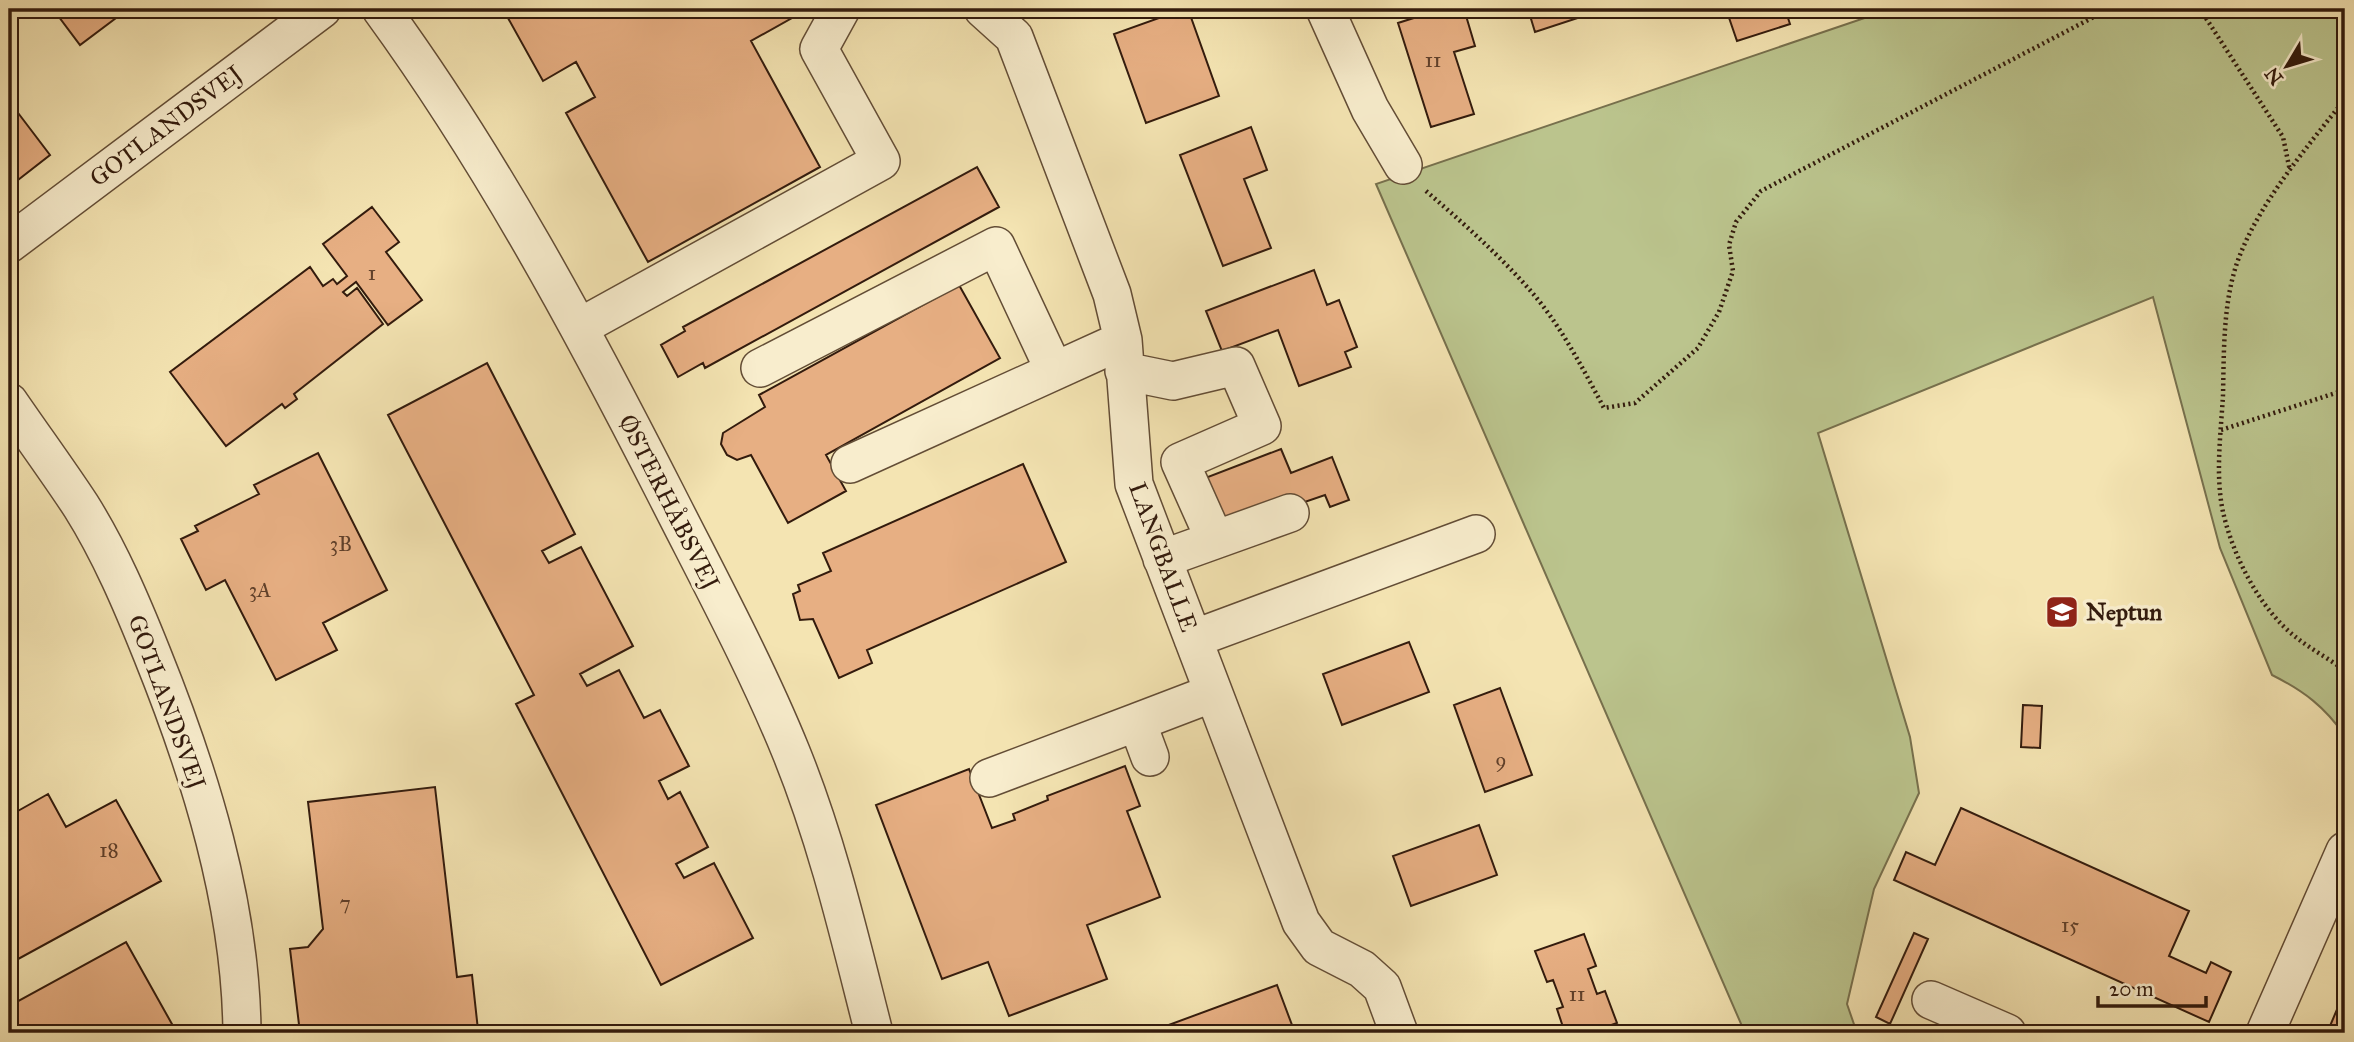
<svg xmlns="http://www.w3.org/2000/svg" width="2354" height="1042" viewBox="0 0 2354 1042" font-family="'IM FELL Great Primer',serif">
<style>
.green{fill:#bbc48d;stroke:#77704d;stroke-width:2}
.building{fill:#e7af83;stroke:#331b0d;stroke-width:2}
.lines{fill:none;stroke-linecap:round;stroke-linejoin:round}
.minor-casing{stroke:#634d36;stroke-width:40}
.path{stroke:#331b0d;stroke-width:4.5;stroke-dasharray:2 3.5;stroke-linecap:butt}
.minor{stroke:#f8edcd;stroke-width:37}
.labels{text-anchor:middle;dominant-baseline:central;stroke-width:7;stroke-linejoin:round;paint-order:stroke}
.number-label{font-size:21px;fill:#60402a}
.street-label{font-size:24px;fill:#331b0d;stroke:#f8edcd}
.poi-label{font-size:24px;font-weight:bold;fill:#331b0d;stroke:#f8edcd;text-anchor:start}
</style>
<rect width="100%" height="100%" fill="#f4e4b2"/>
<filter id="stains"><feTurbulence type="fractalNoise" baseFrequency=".00286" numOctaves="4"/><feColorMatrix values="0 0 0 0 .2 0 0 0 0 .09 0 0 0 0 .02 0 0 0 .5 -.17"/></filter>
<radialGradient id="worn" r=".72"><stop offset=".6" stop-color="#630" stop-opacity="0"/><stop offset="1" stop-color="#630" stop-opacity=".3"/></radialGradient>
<!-- green -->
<path class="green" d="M1891,9H2345V236L2337,243L2345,270V736C2325,707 2304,691 2272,675L2220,548L2153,297L1818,433L1910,737L1919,793L1874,889L1847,1004L1857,1033H1745L1376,184Z"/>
<!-- building -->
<path class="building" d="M53,9H116L120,15L80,45Z
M503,9H808L751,41L820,167L648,262L566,113L595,97L576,62L543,81Z
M1184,9H1188L1219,96L1146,123L1114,34Z
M1418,9H1464L1475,46L1454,52L1474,114L1431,127L1398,23L1420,16Z
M1528,9H1605L1535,32Z
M1726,9H1785L1790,24L1737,41Z
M9,101L50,155L9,187Z
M1251,127L1267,170L1244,179L1271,248L1223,266L1180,155Z
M977,167L999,207L705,368L703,363L678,377L661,345L685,331L683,327Z
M372,207L399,242L386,252L422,300L388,325L356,282L343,292L347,296L357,288L383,324L294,394L297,399L285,408L282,404L226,446L170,372L310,267L323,286L333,279L337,284L347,276L323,244Z
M1314,270L1327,305L1339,300L1357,347L1345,352L1351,367L1299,386L1278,330L1222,351L1206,311Z
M959,285L1000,358L826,455L846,491L788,523L751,455L737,460L727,455L721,444L723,433L765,407L759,395Z
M487,363L575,534L542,551L549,563L581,547L633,646L580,674L587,686L619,670L644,718L660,710L689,766L659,781L668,799L680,792L708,847L676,864L684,878L714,863L753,938L661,985L516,704L534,695L388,415Z
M1281,449L1291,473L1332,457L1349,500L1330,507L1325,495L1220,531L1200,480Z
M318,453L387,590L323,623L337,650L276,680L225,580L206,590L181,539L198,531L195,526L259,494L254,485Z
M1023,464L1066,562L867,650L872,663L839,678L813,619L800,620L793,594L800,591L798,585L831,571L823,553Z
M1409,642L1429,692L1342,725L1323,674Z
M1500,688L1532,775L1485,792L1454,705Z
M2023,705L2042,706L2040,748L2021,747Z
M1125,766L1140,806L1127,811L1160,897L1087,925L1107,979L1009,1016L988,962L942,979L876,805L969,769L992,828L1015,820L1013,814L1048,800L1047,796Z
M435,787L457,977L472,975L478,1030L459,1033H300L290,949L308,947L323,929L308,802Z
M48,794L66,827L116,800L161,881L9,964V816Z
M1961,808L2189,911L2169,956L2206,973L2211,962L2231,972L2209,1022L1894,880L1906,852L1935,865Z
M1479,825L1497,875L1411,906L1393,856Z
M1914,933L1928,939L1890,1024L1876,1017Z
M1584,934L1596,966L1588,969L1597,994L1605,991L1617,1023L1589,1033H1565L1557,1009L1563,1007L1553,980L1547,982L1535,951Z
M126,942L177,1033H9V1006Z
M1277,985L1295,1033H1147Z
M2344,993L2345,1033H2327Z"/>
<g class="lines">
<defs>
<path id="minor" d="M381,9C491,160 581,327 666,494C708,577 756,666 791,752C828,843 850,939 874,1033
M983,9L1014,37L1112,294L1123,340L1134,484L1301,922L1319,947L1362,969L1382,987L1399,1033
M1325,9L1370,109L1403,165
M9,244L322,9
M580,327L881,161L819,49L841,9
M760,368L996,246L1054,370
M1124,371L1173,381L1236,366L1262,426L1180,462L1214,538
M9,402C33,437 58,471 81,506C110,552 132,604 152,654C200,773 241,904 242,1033
M850,464L1123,340
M1162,559L1290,513
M1193,639L1476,534
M1150,757L1137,722L1213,693
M989,778L1137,722
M1931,1000L2007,1033
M2265,1033L2345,851"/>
</defs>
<!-- minor casing -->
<use href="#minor" class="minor-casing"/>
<!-- path -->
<path class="path" d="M2200,9L2283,137L2290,171
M2345,99C2308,146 2257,205 2237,263C2223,304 2224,351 2223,395C2221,432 2215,475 2223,512C2233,556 2260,610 2297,638C2312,650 2330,659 2345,671
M1426,191C1462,222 1497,253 1529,289C1560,324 1582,367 1604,408L1635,403L1698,348L1719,312L1733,271L1729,245L1736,222L1761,191L2109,9
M2221,430L2345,390"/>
<!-- minor -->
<use href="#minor" class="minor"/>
</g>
<!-- icons -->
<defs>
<symbol id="school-square" viewBox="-11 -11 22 22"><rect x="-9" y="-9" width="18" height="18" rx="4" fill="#8f2418" stroke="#f8edcd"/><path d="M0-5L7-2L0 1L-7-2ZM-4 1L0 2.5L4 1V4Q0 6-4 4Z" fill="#fff"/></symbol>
</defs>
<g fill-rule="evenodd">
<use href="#school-square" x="2043" y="593" width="38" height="38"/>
</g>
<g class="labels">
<!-- number labels -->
<g class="number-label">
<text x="1433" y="60">11</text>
<text x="372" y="273">1</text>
<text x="341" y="544">3B</text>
<text x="260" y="590">3A</text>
<text x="1501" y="760">9</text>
<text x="109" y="850">18</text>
<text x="345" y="903">7</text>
<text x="2070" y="925">15</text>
<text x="1577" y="994">11</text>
</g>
<!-- street labels -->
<g class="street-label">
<text transform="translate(166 126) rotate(-37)">GOTLANDSVEJ</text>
<text transform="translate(669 502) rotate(63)">ØSTERHÅBSVEJ</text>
<text transform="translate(1163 557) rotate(70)">LANGBALLE</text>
<text transform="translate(167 702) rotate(70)">GOTLANDSVEJ</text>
</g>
<!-- poi labels -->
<g class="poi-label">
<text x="2086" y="612">Neptun</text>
</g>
</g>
<!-- margin -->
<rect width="2354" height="1042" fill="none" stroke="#f4e4b2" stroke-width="35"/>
<rect x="10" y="10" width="2333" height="1021" fill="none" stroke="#331b0d" stroke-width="3.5"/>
<rect x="18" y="18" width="2319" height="1007" fill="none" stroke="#331b0d" stroke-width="2"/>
<!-- north arrow -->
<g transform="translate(2287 66) rotate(232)" stroke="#f8edcd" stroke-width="5" paint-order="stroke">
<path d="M0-5L12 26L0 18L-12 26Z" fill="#331b0d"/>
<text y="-10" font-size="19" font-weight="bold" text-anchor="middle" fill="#331b0d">N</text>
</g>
<!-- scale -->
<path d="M2098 996v10h108v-10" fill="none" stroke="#331b0d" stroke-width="3.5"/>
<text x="2109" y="996" font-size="21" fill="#331b0d" stroke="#f8edcd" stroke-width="5" paint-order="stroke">20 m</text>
<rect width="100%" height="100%" filter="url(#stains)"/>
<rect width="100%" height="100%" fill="url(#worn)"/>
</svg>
